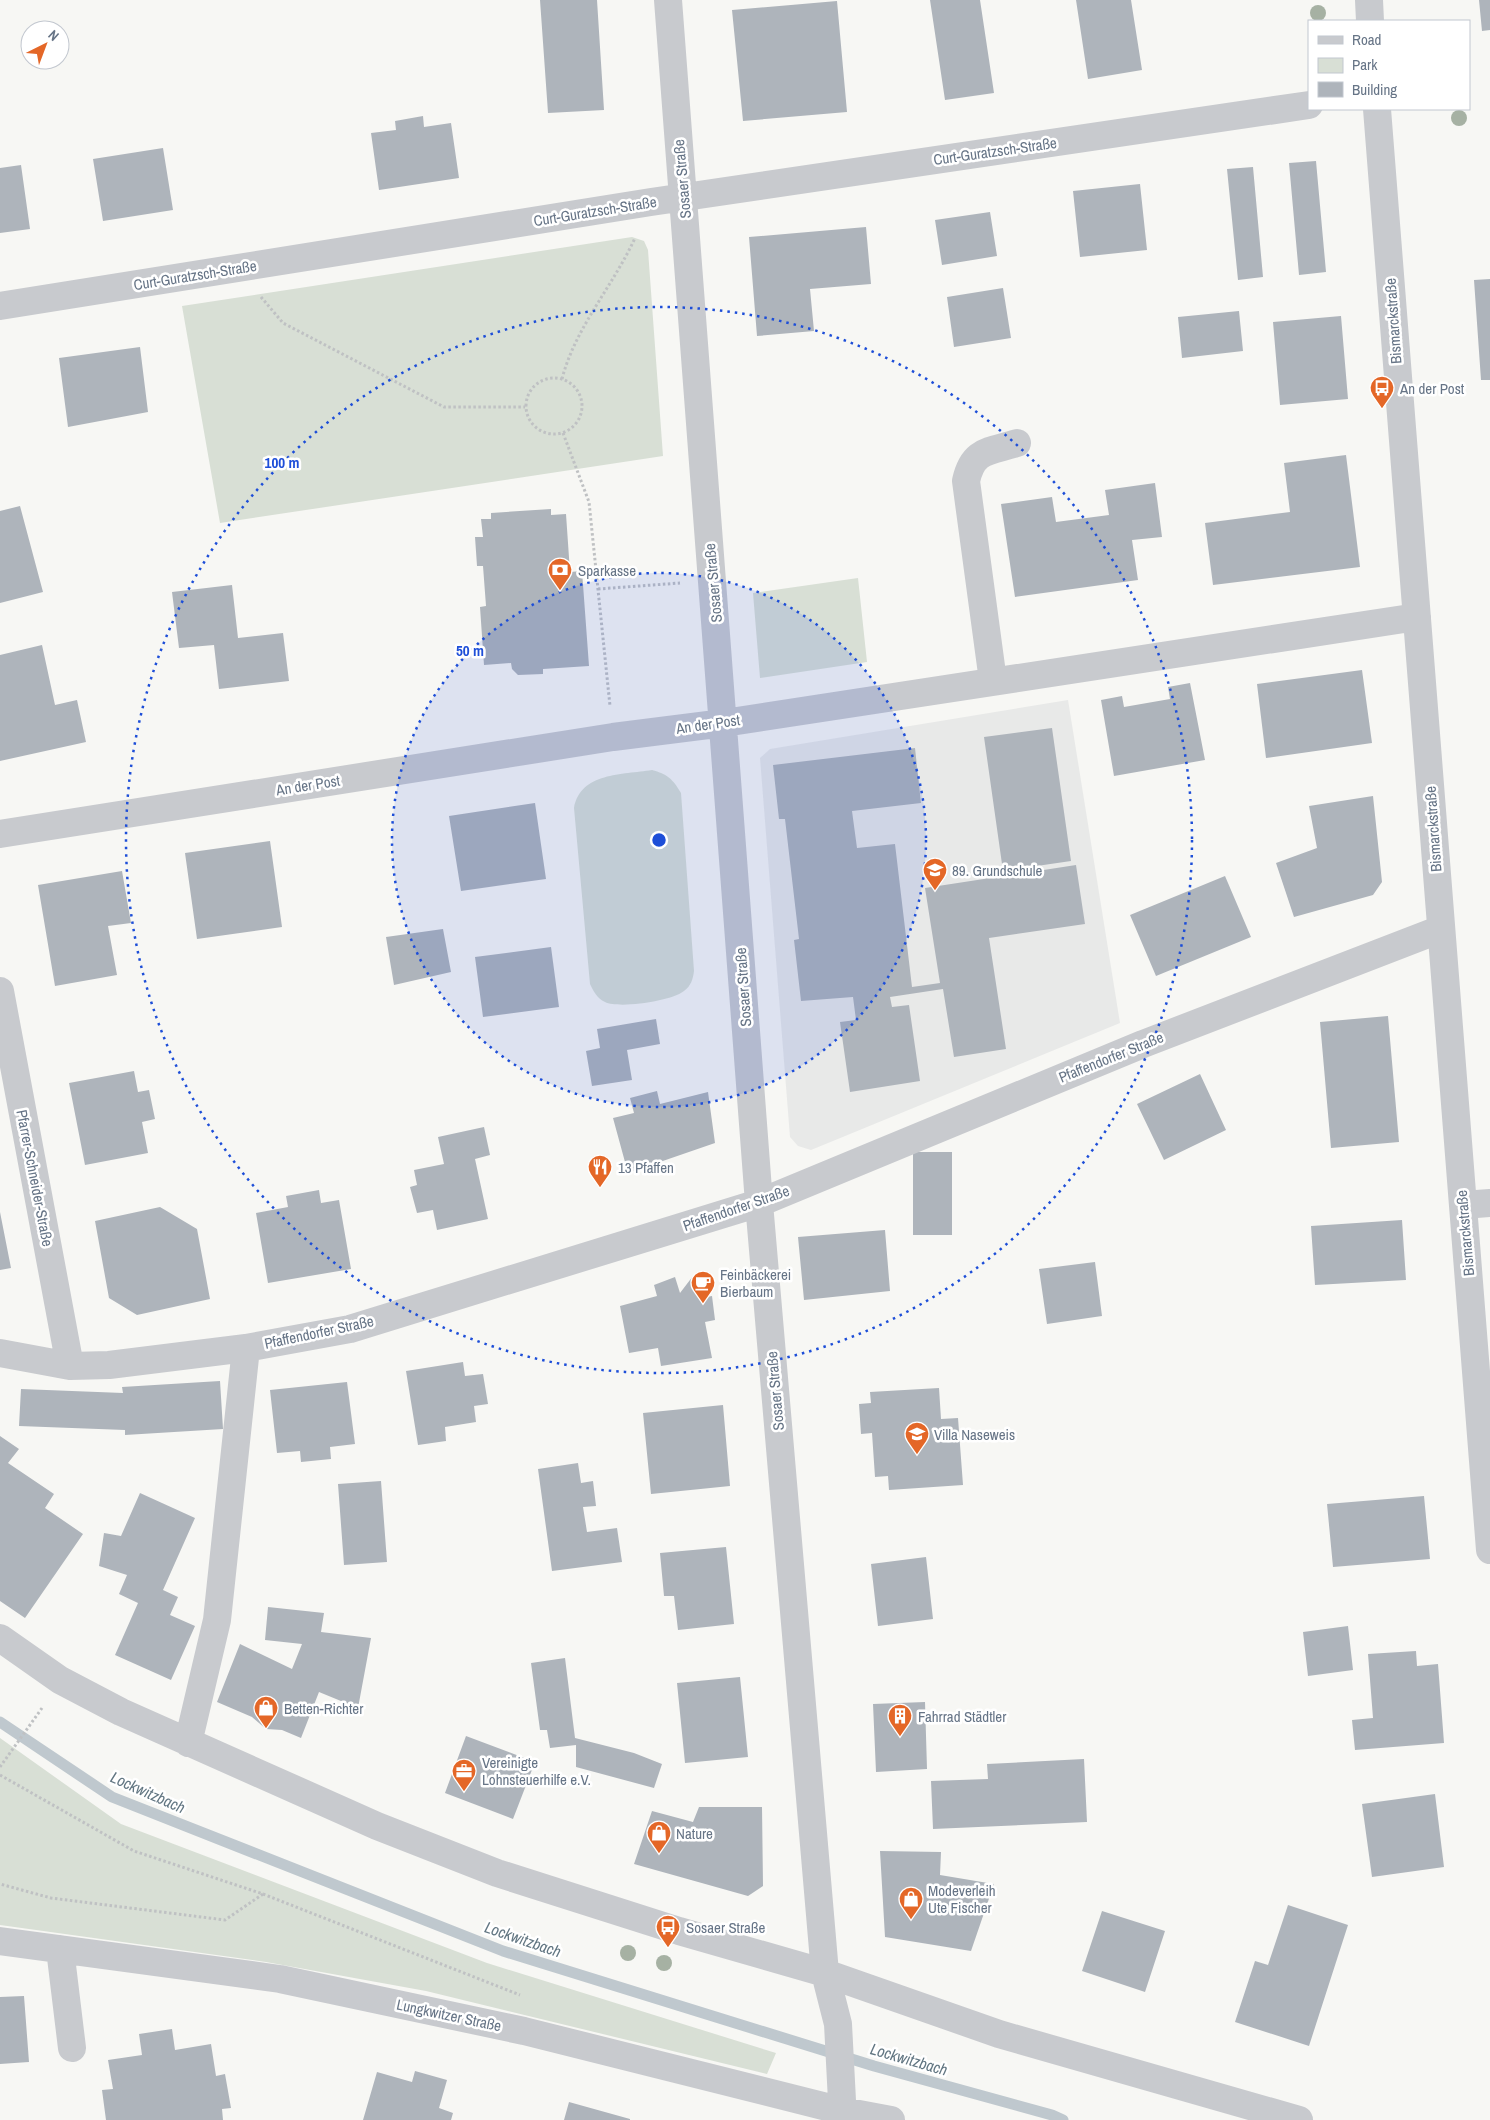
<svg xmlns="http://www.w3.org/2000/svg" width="1490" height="2120" viewBox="0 0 1490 2120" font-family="'Archivo Narrow',sans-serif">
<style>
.built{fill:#e8e9e8}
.green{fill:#d8dfd5}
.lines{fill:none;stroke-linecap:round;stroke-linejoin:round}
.stream{stroke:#bfc8ce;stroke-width:11}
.building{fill:#aeb4bb}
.path{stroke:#bfc1c3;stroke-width:3;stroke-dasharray:2.5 2.5;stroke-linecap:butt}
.minor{stroke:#c8cace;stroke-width:28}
.tree{fill:#a6b1a3}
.ring{fill:none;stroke:#1d4ed8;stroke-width:2.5;stroke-dasharray:2.5 5}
.labels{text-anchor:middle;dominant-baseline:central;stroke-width:5;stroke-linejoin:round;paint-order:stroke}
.street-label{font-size:15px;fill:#667486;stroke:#fff}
.poi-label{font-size:15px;fill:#667486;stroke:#fff;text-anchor:start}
.water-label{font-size:16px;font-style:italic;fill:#627682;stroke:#fff}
.centre{fill:#1d4ed8;stroke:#fff;stroke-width:2.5}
.ring-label{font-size:15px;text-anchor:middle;font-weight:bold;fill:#1d4ed8;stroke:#fff;stroke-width:5;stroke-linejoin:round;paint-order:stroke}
</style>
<rect width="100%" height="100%" fill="#f7f7f4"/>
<!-- built -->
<path class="built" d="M1068,700L1120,1023L811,1150L798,1146L790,1137L760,758L770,749Z"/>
<!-- green -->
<path class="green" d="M632,237L644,241L648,250L663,456L220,523L182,306Z
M858,578L867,662L760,678L753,593Z
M652,770C667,774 673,779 681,793L694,971C693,979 691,986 684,991C672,1001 619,1009 605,1002C597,998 594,992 590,984L574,808C581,772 622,775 652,770Z
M0,1738L121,1824L487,1963L776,2053L767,2074L426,1991L266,1962L0,1925Z"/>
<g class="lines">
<!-- stream -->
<path class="stream" d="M0,1722L112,1797L503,1951L874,2066L1052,2115L1063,2120"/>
</g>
<!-- building -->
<path class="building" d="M540,0H597L604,110L548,113Z
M930,0H980L994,93L945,100Z
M1076,0H1131L1142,70L1088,79Z
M1479,0H1490V30L1482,31Z
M837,1L847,112L743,121L732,10Z
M423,116L424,127L451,123L459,178L379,190L371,133L396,130L395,121Z
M163,148L173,210L103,221L93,159Z
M1316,161L1326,272L1299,275L1289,163Z
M21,165L30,229L0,233V168Z
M1253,167L1263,277L1238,280L1227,169Z
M1140,184L1147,250L1080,257L1073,191Z
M990,212L997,256L942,265L935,220Z
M866,227L871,284L810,289L814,331L757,336L749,237Z
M1490,279V380H1481L1474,280Z
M1003,288L1011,338L954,347L947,297Z
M1239,311L1243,351L1182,358L1178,317Z
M1341,316L1348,399L1280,405L1273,322Z
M140,347L148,412L68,427L59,358Z
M1346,455L1360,567L1213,585L1205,523L1290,512L1284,463Z
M1155,483L1162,537L1132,540L1138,580L1015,597L1001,504L1052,497L1056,522L1109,515L1105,490Z
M20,506L43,592L0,603V511Z
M551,509V515L566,514L570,572L582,571L589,666L543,669V674L518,675L512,669L511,663L484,665L480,607L486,606L483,566H477L475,537H483L481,519H491V513Z
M232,585L238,638L283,633L289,681L219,689L214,645L179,648L172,592Z
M42,645L55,705L77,700L86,742L0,761V655Z
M1362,670L1372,743L1266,758L1257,684Z
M1190,683L1205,760L1114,776L1101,700L1122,696L1124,707L1170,699L1168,687Z
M1052,728L1071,861L1003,871L984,737Z
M915,748L921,803L852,811L857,848L895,844L912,987L940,983L925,888L1076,865L1085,924L989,938L1006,1049L954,1057L943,989L890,997L892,1007L909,1005L920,1081L850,1092L840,1022L856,1020L853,997L801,1001L794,940L799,939L785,819H779L773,765Z
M1373,796L1382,882L1373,895L1294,917L1276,863L1317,848L1309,806Z
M535,803L546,879L461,891L449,816Z
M270,841L282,927L197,939L185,853Z
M122,871L131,923L108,926L117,975L55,986L38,885Z
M1225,876L1251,937L1156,976L1130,915Z
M443,929L451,972L394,985L386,937Z
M551,947L559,1007L483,1017L475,957Z
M1388,1016L1399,1142L1331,1148L1320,1022Z
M656,1019L660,1044L627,1050L632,1080L592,1086L586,1051L600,1048L597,1029Z
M134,1071L138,1092L149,1090L155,1119L142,1122L148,1153L85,1165L69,1083Z
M1200,1074L1226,1130L1164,1160L1137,1104Z
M657,1091L660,1104L708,1092L715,1143L628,1173L613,1118L634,1113L630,1098Z
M484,1127L490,1155L475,1159L488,1219L437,1230L433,1210L417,1213L410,1187L417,1185L414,1170L444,1164L438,1137Z
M913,1152H952V1235H913Z
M319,1190L321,1203L339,1200L351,1269L268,1283L256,1213L288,1207L286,1196Z
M160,1207L197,1229L210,1299L137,1315L109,1298L95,1221Z
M0,1212L11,1268L0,1270Z
M1402,1220L1406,1280L1315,1285L1311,1226Z
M885,1230L890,1291L804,1300L798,1237Z
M1095,1262L1102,1316L1047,1324L1039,1269Z
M693,1276L708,1288L701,1298L712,1296L715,1320L705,1322L712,1358L661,1366L658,1348L629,1353L620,1306L657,1296L654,1285L675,1277L680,1293Z
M463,1362L465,1376L483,1374L488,1404L474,1406L476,1422L445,1427L446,1441L418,1445L406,1371Z
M220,1381L223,1429L125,1435V1430L19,1426L21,1389L123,1393L122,1387Z
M347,1382L355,1444L330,1447L331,1459L301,1462L300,1451L277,1453L270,1390Z
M939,1388L941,1419L958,1418L963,1485L889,1490L888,1476L875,1477L872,1433L861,1434L859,1404L871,1403L870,1392Z
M723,1405L730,1486L651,1494L643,1413Z
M0,1436L19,1449L8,1463L54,1494L45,1508L83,1534L25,1618L0,1601Z
M578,1463L581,1483L593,1481L596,1506L583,1507L587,1532L617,1528L622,1562L552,1571L538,1469Z
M381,1481L387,1562L344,1565L338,1484Z
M140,1493L195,1518L163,1590L178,1597L170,1615L195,1626L171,1680L115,1655L138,1603L119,1594L127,1575L99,1566L104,1533L121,1536Z
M1424,1496L1430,1559L1333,1567L1327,1504Z
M726,1547L734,1624L678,1630L674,1596H664L660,1553Z
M926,1557L933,1619L878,1626L871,1564Z
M268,1607L324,1613L321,1632L371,1638L358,1708L319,1692L301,1738L282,1730L266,1729L252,1717L217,1702L240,1644L292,1669L302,1644L265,1640Z
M1348,1626L1353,1670L1308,1676L1303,1632Z
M1416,1651L1417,1666L1438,1664L1444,1743L1355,1750L1352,1720L1373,1718L1368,1654Z
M565,1658L575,1738L634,1753L662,1764L654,1788L576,1767V1745L550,1748L547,1730H540L531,1663Z
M740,1677L748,1757L685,1763L677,1683Z
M925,1702L927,1769L876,1772L873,1704Z
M466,1736L535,1762L513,1819L445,1793Z
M1084,1759L1087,1822L933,1829L931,1781L988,1779L987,1764Z
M1435,1794L1444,1867L1372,1877L1362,1804Z
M699,1807H762L763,1886L748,1896L634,1864L652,1811L693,1822Z
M880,1851L941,1852L940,1875L994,1884L971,1951L885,1937Z
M1288,1905L1348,1925L1309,2046L1235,2022L1255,1961L1268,1965Z
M1102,1911L1165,1931L1145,1992L1082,1971Z
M24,1996L29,2062L0,2064V1997Z
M172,2029L175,2050L211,2044L216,2076L225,2074L231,2108L222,2109L223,2120H106L102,2090L113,2089L108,2060L142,2055L139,2034Z
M415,2071L447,2080L439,2108L453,2113L451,2120H363L377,2072L412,2082Z
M569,2102L630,2119V2120H564Z"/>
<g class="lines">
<!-- path -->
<path class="path" d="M261,297L283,323L444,407H525
M526 406a28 28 0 1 1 56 0a28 28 0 1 1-56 0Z
M562,379C575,328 613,286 635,238
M563,433L589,502L610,706
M598,589L680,583
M0,1767L42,1708
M0,1775L134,1851L263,1894L225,1920L51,1898L0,1884
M263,1894L520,1995"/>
<!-- minor -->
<path class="minor" d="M668,0L759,1203L825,1973L838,2024L843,2120
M1369,0L1370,21
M1377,109L1490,1550
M0,306L651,202L1309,105
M993,681L966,481C973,449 989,452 1017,443
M0,834L613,737L724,723L1417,617
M0,991L70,1366
M1463,1205L1490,1203
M0,1353L70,1366L109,1365L246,1348L350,1329L759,1203L1143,1044L1441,929
M0,1638L60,1680L121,1712L377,1826L497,1873L679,1931L825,1973L999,2034L1299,2120
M188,1743L217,1620L246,1348
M0,1941L280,1979L524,2031L843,2111L891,2120
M60,1949L72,2048"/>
</g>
<!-- trees -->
<g class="tree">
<circle cx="1318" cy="13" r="8"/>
<circle cx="1459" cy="118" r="8"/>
<circle cx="628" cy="1953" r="8"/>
<circle cx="664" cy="1963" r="8"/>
</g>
<!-- distance rings -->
<circle cx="659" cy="840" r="267" fill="#1d4ed8" fill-opacity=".12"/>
<g class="ring">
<circle cx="659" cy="840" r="267"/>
<circle cx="659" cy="840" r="533"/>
</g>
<!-- icons -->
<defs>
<symbol id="bus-pin" viewBox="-11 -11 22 30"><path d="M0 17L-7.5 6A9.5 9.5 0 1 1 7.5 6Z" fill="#e46727" stroke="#fff"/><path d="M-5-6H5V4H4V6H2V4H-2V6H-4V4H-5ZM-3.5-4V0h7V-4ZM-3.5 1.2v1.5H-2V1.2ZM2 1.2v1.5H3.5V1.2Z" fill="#fff"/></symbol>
<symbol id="bank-pin" viewBox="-11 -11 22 30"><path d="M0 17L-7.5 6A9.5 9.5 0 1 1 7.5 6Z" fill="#e46727" stroke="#fff"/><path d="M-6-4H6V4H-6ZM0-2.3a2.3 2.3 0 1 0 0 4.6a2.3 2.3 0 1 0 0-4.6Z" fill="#fff"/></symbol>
<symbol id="school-pin" viewBox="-11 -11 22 30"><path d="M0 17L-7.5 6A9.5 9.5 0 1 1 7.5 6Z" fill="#e46727" stroke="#fff"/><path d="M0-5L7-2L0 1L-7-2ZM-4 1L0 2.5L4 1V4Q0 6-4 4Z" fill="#fff"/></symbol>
<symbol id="restaurant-pin" viewBox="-11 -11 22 30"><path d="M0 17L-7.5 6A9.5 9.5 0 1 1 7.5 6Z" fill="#e46727" stroke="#fff"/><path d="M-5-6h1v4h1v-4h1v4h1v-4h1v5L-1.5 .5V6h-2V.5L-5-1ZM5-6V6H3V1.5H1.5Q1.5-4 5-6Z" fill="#fff"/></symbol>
<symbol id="cafe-pin" viewBox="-11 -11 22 30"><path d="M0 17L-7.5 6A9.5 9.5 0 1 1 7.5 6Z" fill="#e46727" stroke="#fff"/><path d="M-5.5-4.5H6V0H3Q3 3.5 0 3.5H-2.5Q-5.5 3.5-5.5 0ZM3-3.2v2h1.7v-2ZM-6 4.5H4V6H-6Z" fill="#fff"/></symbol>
<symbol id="shop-pin" viewBox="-11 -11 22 30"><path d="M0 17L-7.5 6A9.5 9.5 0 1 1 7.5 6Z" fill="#e46727" stroke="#fff"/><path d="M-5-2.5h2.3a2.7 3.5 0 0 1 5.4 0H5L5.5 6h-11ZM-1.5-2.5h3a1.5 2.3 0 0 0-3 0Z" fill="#fff"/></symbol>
<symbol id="building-pin" viewBox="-11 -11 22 30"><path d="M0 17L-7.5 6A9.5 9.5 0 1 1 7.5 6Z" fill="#e46727" stroke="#fff"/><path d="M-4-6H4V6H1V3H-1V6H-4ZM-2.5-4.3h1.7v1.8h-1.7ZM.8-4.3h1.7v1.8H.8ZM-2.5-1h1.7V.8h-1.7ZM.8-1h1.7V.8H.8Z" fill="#fff"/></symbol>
<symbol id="office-pin" viewBox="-11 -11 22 30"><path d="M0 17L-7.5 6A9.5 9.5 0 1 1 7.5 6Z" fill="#e46727" stroke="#fff"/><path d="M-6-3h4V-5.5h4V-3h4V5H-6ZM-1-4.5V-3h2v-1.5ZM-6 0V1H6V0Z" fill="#fff"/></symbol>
</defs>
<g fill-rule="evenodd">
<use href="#bus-pin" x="1368" y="374" width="28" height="38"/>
<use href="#bank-pin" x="546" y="556" width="28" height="38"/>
<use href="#school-pin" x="921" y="856" width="28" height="38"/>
<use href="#restaurant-pin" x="586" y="1153" width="28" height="38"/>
<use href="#cafe-pin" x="689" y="1269" width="28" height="38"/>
<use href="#school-pin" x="903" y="1420" width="28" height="38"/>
<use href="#shop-pin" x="252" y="1694" width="28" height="38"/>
<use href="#building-pin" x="886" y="1702" width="28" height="38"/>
<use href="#office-pin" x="450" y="1757" width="28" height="38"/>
<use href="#shop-pin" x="645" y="1819" width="28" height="38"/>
<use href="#shop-pin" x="897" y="1885" width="28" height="38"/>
<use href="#bus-pin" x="654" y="1913" width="28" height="38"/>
</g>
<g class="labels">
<!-- street labels -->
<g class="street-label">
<text transform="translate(995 151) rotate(-8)">Curt-Guratzsch-Straße</text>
<text transform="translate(682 179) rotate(-95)">Sosaer Straße</text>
<text transform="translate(595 211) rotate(-9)">Curt-Guratzsch-Straße</text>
<text transform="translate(195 275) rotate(-9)">Curt-Guratzsch-Straße</text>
<text transform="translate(1393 321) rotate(-94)">Bismarckstraße</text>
<text transform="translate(713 583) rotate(-95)">Sosaer Straße</text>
<text transform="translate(708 724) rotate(-8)">An der Post</text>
<text transform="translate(308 785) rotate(-9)">An der Post</text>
<text transform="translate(1433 829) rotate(-94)">Bismarckstraße</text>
<text transform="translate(743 987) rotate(-94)">Sosaer Straße</text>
<text transform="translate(1111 1057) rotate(-22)">Pfaffendorfer Straße</text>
<text transform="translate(35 1178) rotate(79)">Pfarrer-Schneider-Straße</text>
<text transform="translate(736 1208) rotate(-19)">Pfaffendorfer Straße</text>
<text transform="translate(1465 1233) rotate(-95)">Bismarckstraße</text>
<text transform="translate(319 1332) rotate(-12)">Pfaffendorfer Straße</text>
<text transform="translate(775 1391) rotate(-95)">Sosaer Straße</text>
<text transform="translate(449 2015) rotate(12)">Lungkwitzer Straße</text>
</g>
<!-- poi labels -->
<g class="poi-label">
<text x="1400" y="388">An der Post</text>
<text x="578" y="570">Sparkasse</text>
<text x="952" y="870">89. Grundschule</text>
<text x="618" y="1167">13 Pfaffen</text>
<text x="720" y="1274">Feinbäckerei<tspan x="720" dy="17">Bierbaum</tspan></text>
<text x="934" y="1434">Villa Naseweis</text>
<text x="284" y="1708">Betten-Richter</text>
<text x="918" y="1716">Fahrrad Städtler</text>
<text x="482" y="1762">Vereinigte<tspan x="482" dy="17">Lohnsteuerhilfe e.V.</tspan></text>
<text x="676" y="1833">Nature</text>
<text x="928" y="1890">Modeverleih<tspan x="928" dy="17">Ute Fischer</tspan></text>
<text x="686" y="1927">Sosaer Straße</text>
</g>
<!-- water labels -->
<g class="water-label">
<text transform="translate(148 1792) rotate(24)">Lockwitzbach</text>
<text transform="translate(523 1939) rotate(19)">Lockwitzbach</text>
<text transform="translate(909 2059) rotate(16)">Lockwitzbach</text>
</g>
</g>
<circle cx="659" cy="840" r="8" class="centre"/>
<g class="ring-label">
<text x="282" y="468">100 m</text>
<text x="470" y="656">50 m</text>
</g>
<!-- legend -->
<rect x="1308" y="20" width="162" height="90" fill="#ffffff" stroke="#c2c7cf"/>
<rect x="1318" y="36" width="25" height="8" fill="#c8cace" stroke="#c2c7cf"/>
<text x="1352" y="45" font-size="15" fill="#667486">Road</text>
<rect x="1318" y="58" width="25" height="15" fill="#d8dfd5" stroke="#c2c7cf"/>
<text x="1352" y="70" font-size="15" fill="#667486">Park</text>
<rect x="1318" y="82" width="25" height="15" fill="#aeb4bb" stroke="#c2c7cf"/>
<text x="1352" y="95" font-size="15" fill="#667486">Building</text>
<!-- north arrow -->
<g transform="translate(45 45) rotate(42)"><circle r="24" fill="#ffffff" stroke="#c2c7cf"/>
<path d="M0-4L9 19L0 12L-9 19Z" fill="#e46727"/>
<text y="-8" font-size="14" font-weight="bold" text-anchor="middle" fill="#667486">N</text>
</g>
</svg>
